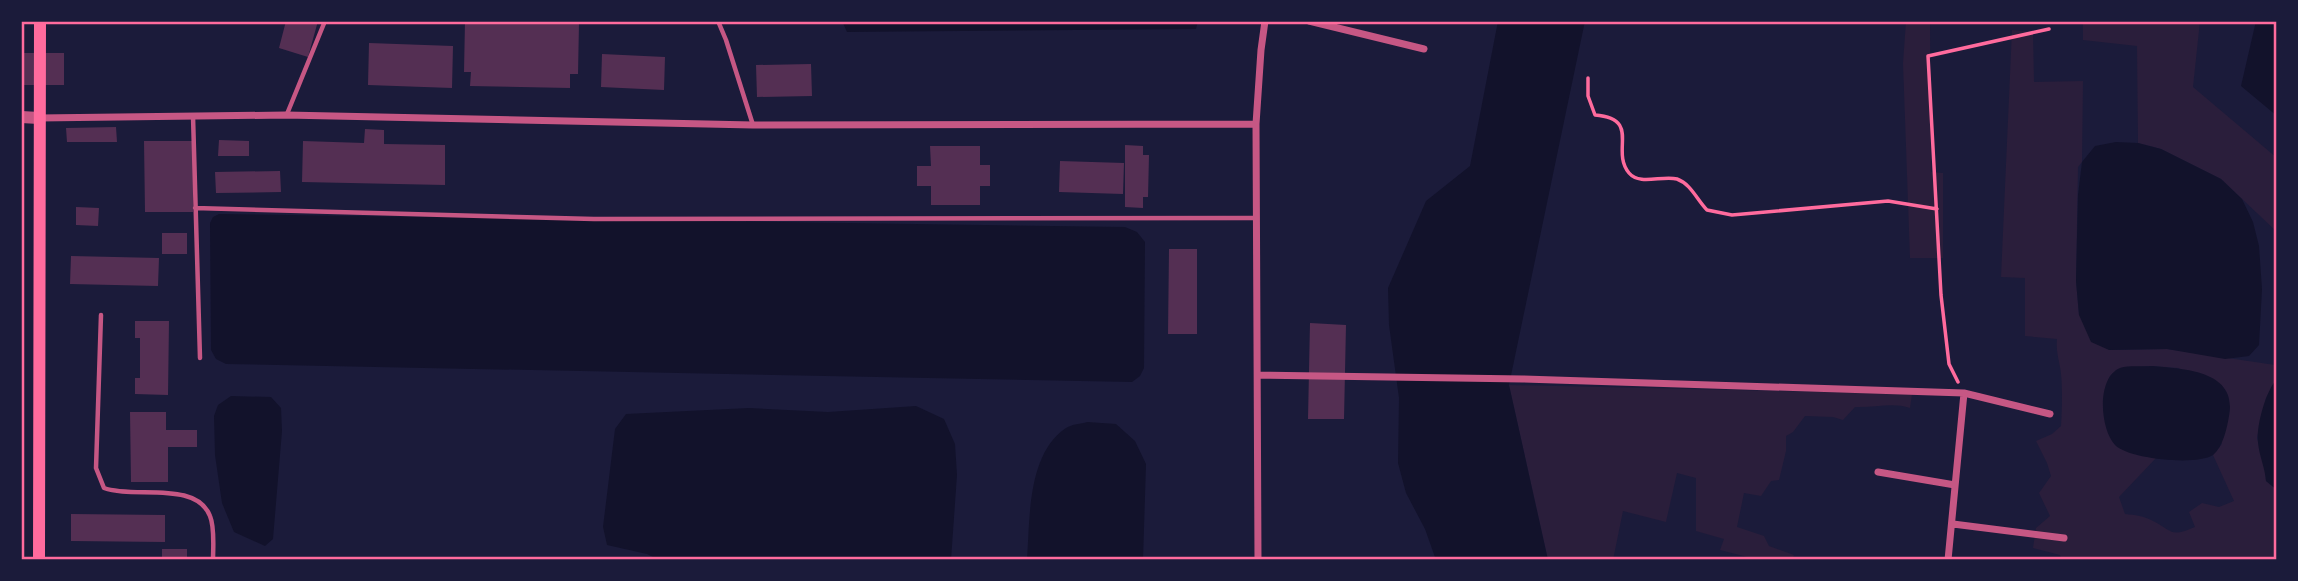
<svg xmlns="http://www.w3.org/2000/svg" width="2298" height="581" viewBox="0 0 2298 581" font-family="'Work Sans',sans-serif">
<style>
.green{fill:#2a1e3b;fill-rule:evenodd}
.water{fill:#12122b}
.building{fill:#542f53}
.lines{fill:none;stroke-linecap:round;stroke-linejoin:round}
.path{stroke:#ff6b9d;stroke-width:3.5}
.service{stroke:#c65784;stroke-width:4.5}
.minor{stroke:#c65784;stroke-width:7}
.tertiary{stroke:#c65784;stroke-width:12}
.secondary{stroke:#ff6b9d;stroke-width:12}
.neatline{fill:none;stroke:#ff6b9d;stroke-width:2.5}
</style>
<rect width="100%" height="100%" fill="#1b1b3a"/>
<!-- green -->
<path class="green" d="M1906,21H1930L1931,172L1943,173V258H1910L1903,63Z
M2083,21H2200L2193,87L2277,158V232L2221,179L2161,149L2138,143L2137,46L2083,40Z
M2012,30L2033,32L2034,82L2083,81L2082,162L2078,167L2076,281L2079,315L2109,350L2167,349L2275,365L2277,300V379L2266,398L2257,438L2265,468L2266,481L2277,490V560H2062L2060,555L2033,548L2036,528L2050,516L2039,493L2051,476L2047,463L2036,441L2052,434L2061,426C2062,410 2063,383 2060,367C2058,356 2056,350 2057,339L2025,336V278L2001,277ZM2152,366L2179,368L2222,444L2213,455L2234,501L2219,507L2202,503L2189,512L2195,527C2170,538 2173,531 2153,521C2144,516 2135,515 2125,514L2119,497L2156,458L2137,455L2104,405L2105,389L2110,376L2121,368Z
M1509,385L1912,394L1910,408C1893,402 1873,408 1855,407L1843,420L1833,417L1805,416L1793,432L1786,436V451L1779,480L1771,481L1761,496L1744,493L1737,527L1764,536L1769,546L1794,555L1792,560H1759L1720,550L1724,539L1696,531V478L1677,473L1666,522L1623,511L1613,560H1548Z"/>
<!-- water -->
<path class="water" d="M842,21H1198L1196,29L847,32Z
M1498,21H1585L1509,385L1548,560H1436L1425,529L1406,493L1398,463L1399,398L1389,325L1388,288L1426,201L1470,166Z
M2256,21H2277V116L2241,86Z
M2116,142L2138,143L2161,149L2221,179L2242,199L2253,222L2259,246L2262,289L2259,345L2249,356L2225,359L2167,349L2109,350L2091,342L2079,315L2076,281L2078,195L2082,162L2095,146Z
M219,214L1125,227L1137,232L1145,242L1144,368L1140,376L1132,382L226,364L216,359L211,350L210,223L213,217Z
M2152,366C2183,369 2238,370 2229,416C2227,428 2223,447 2213,455C2197,466 2128,459 2115,445C2100,429 2096,378 2120,368C2129,365 2143,367 2152,366Z
M2277,379V490L2266,481C2265,467 2259,456 2258,442C2256,426 2266,390 2277,379Z
M231,396L271,397L281,408L282,431L273,539L265,546L234,532L222,503L215,455L214,416L218,405Z
M916,406L944,419L955,444L957,475L951,560H659L647,554L607,545L603,527L615,429L626,414L749,408L828,412Z
M1087,422L1116,424L1135,441L1146,464L1143,560H1027C1030,519 1027,454 1066,428C1072,424 1081,424 1087,422Z"/>
<!-- building -->
<path class="building" d="M286,21H318L308,57L279,48Z
M465,21H570L579,23L578,74H570V88L470,86L471,72H464Z
M369,43L453,46L452,88L368,85Z
M21,53H64V85H21Z
M602,54L665,57L664,90L601,87Z
M811,64L812,96L757,97L756,65Z
M116,127L117,142H67L66,128Z
M365,129L384,130V144L445,145V185L302,182L303,141L364,143Z
M219,140L249,141V156H218Z
M144,141H193V212H145Z
M1125,145L1143,146V155H1149L1148,197H1143V208L1125,207Z
M930,146H980V165H990V186H980V205H931V186H917V166H931Z
M1060,161L1124,163L1123,194L1059,192Z
M280,171L281,192L216,193L215,172Z
M76,207L99,208L98,226L76,225Z
M162,233H187V254H162Z
M1169,249H1197V334H1168Z
M71,256L159,258L158,286L70,284Z
M135,321H169L168,395L135,394V378H140V338H135Z
M1310,323L1346,325L1344,419H1308Z
M130,412H166V430H197V447H168V482H131Z
M71,514L165,515V542L71,541Z
M162,549H187V560H162Z"/>
<g class="lines">
<!-- path -->
<path class="path" d="M1588,78V96L1595,115C1642,119 1610,150 1629,173C1640,186 1662,175 1677,179C1691,184 1697,200 1707,210L1732,215L1888,201L1937,209
M1958,382L1949,364L1941,295L1928,56L2049,29"/>
<!-- service -->
<path class="service" d="M718,21L726,40L753,125
M287,114L325,21
M193,116L200,358
M195,208L594,219L1256,218
M101,315L96,468L104,488C134,499 196,480 210,516C215,528 213,547 213,560"/>
<!-- minor -->
<path class="minor" d="M1309,21L1424,49
M39,118L286,115L753,125L1256,124
M1258,375L1523,379L1964,393L2050,414
M1878,472L1955,485
M1953,524L2064,538
M1258,560L1256,124L1261,50L1265,21
M1948,560L1964,393"/>
<!-- tertiary -->
<path class="tertiary" d="M21,117L39,118"/>
<!-- secondary -->
<path class="secondary" d="M39,560L40,21"/>
</g>
<!-- border -->
<rect width="2298" height="581" fill="none" stroke="#1b1b3a" stroke-width="46"/>
<rect x="23" y="23" width="2252" height="535" class="neatline"/>
</svg>
